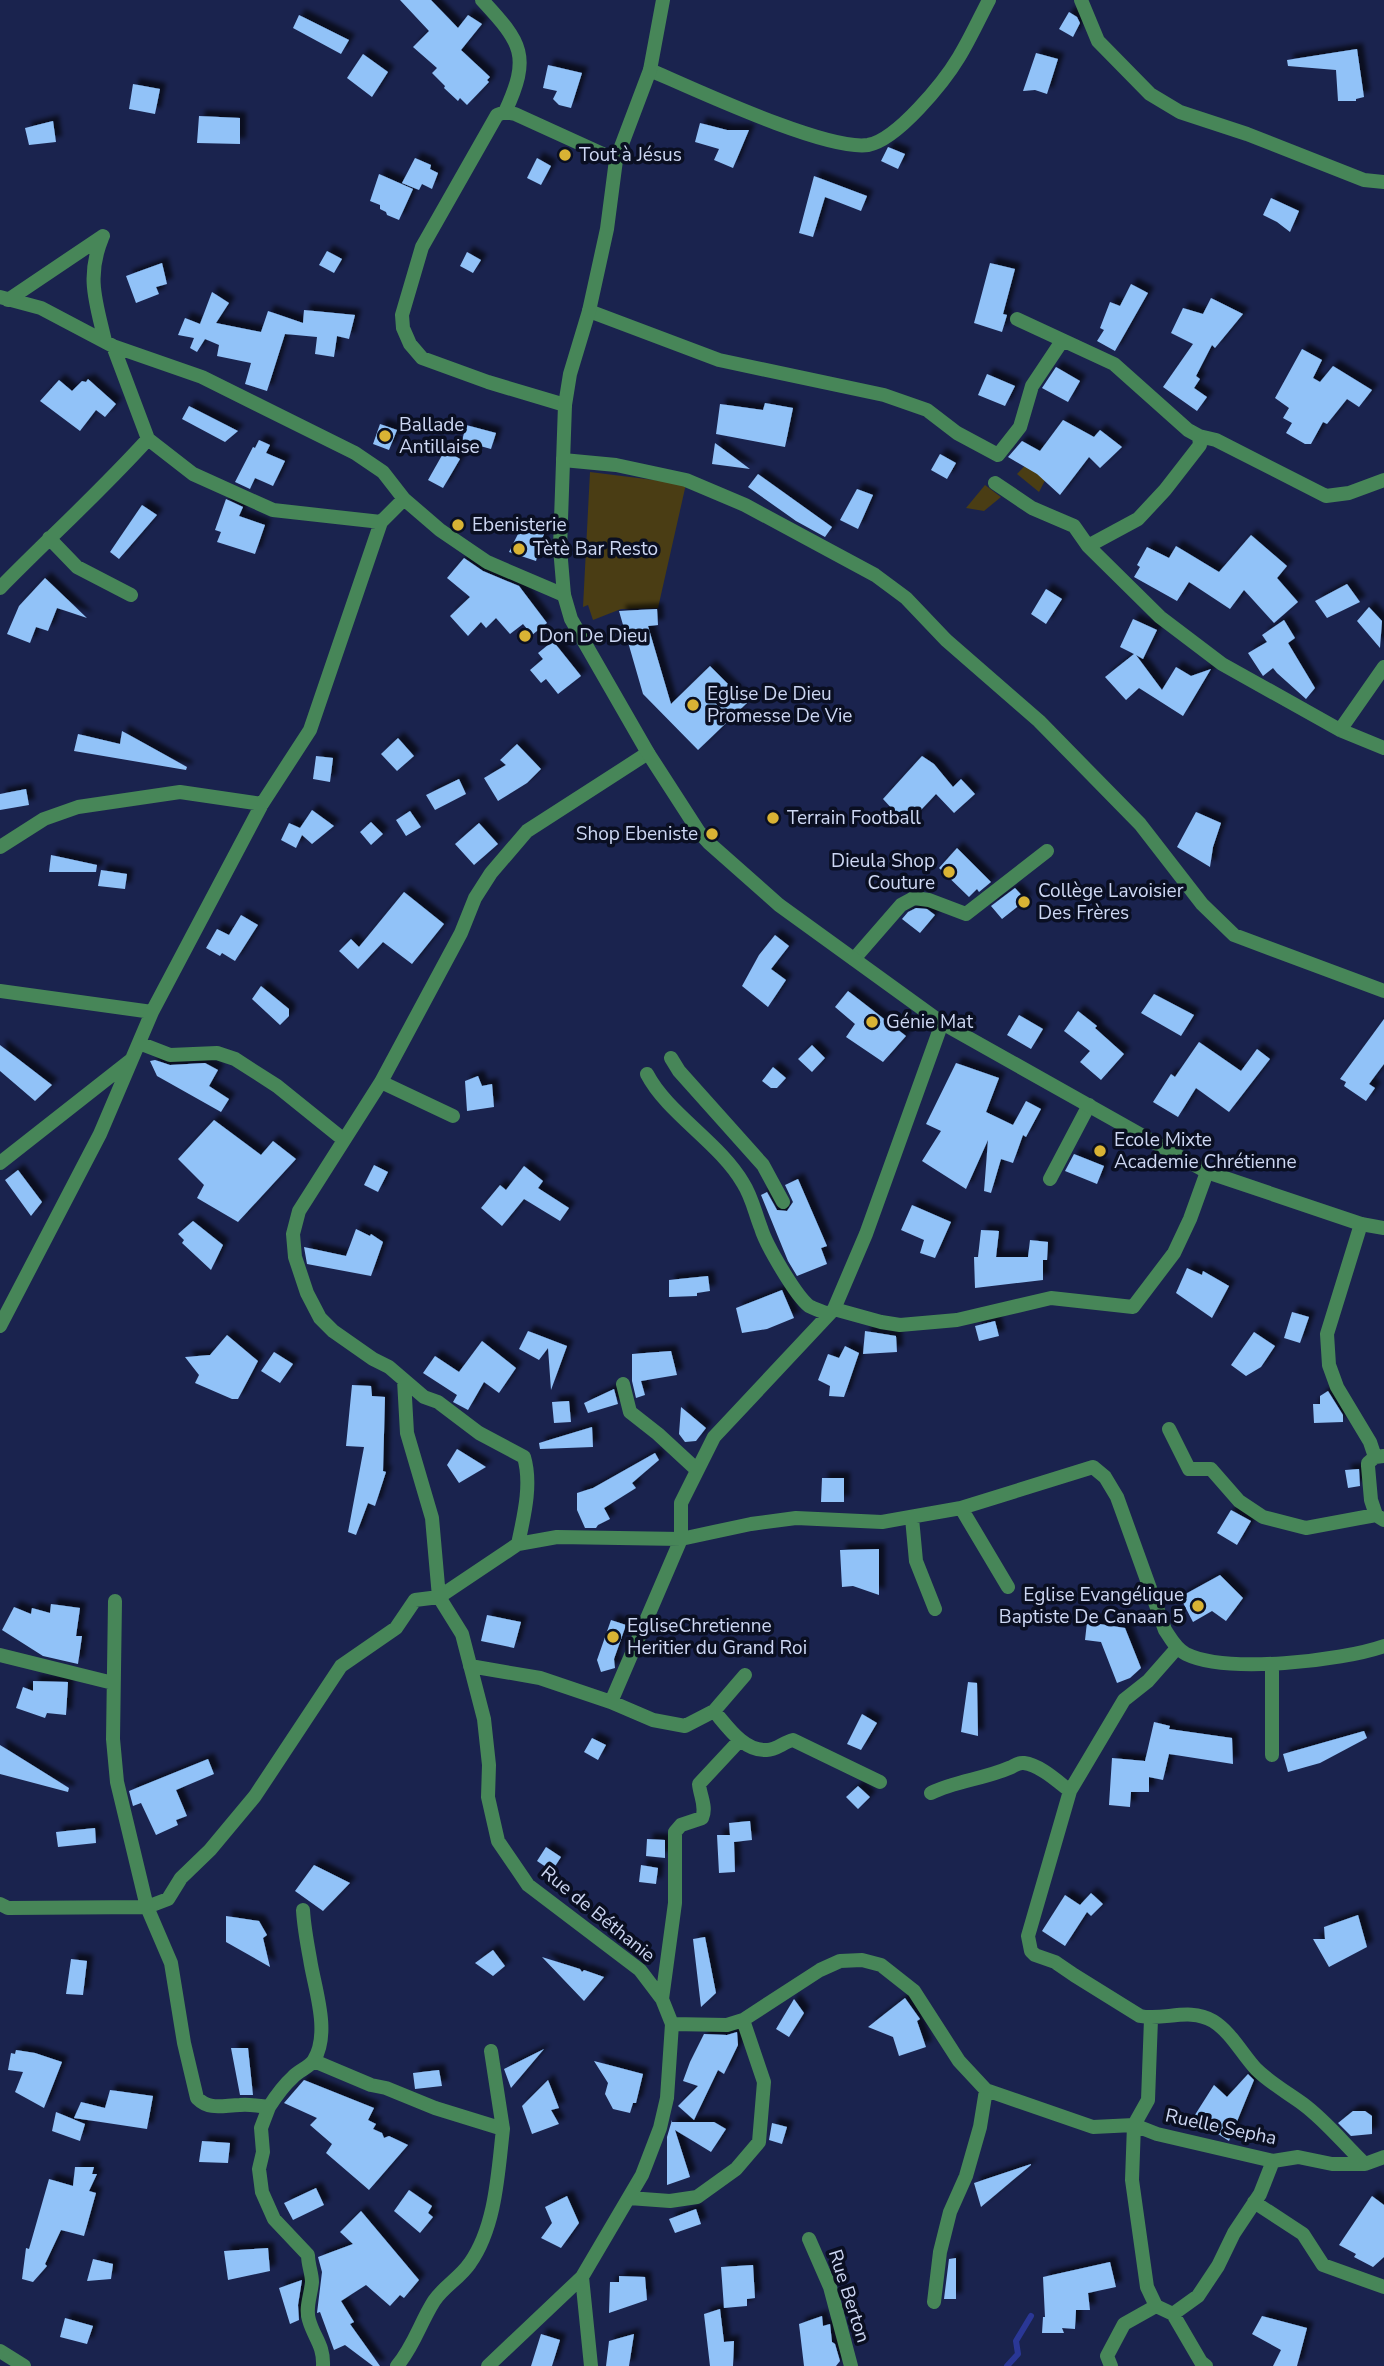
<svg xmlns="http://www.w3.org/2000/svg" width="1384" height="2366" viewBox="0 0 1384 2366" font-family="'Nunito Sans',sans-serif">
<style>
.green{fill:#4a3d14}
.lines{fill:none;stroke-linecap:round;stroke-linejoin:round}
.stream{stroke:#2a3796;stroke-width:6}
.building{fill:#91c2f8;filter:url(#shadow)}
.minor{stroke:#478658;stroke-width:14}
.tertiary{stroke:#478658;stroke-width:14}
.poi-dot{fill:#d9b334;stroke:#0a0f22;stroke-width:2.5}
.labels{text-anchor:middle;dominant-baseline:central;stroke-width:7;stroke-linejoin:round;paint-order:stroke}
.poi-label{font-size:19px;fill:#cdd7f3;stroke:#0a0f22;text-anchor:start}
.street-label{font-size:19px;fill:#cdd7f3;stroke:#0a0f22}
</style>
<defs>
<filter id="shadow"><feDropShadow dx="6" dy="-6" stdDeviation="2" flood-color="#0009"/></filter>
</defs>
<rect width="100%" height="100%" fill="#1a234e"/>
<!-- green -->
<path class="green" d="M1032,458L1052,467L1039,492L1017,474Z
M590,472L686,484L658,608L621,609L593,620L588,605L583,607Z
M985,485L1001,497L984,511L966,508Z"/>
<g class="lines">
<!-- stream -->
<path class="stream" d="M1007,2366L1018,2354L1016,2341L1031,2316"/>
</g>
<!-- building -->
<path class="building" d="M400,0H431L458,28L468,15L482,24L461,50L490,77L487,80L489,82L467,105L460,98L458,101L444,88L445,86L432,73L437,68L413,47L429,31Z
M1069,12L1077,17L1080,23L1073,37L1059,29Z
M299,15L349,40L341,54L293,28Z
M1357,49L1364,97L1356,99V101H1338L1336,70L1288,66L1287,60Z
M1036,53L1058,59L1047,94L1035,90L1023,91Z
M363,54L388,72L372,97L347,78Z
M548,65L582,73L571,108L559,105L553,99L557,91L543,88Z
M133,84L160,89L155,114L129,109Z
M199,116L240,118V144L197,143Z
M53,121L56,142L29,145L25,128Z
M700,123L727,130H749L733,168L714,160L719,149L695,142Z
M888,147L905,154L898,169L881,161Z
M415,158L431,165L430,169L438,173L432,189L422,184L419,190L402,183Z
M537,158L551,166L541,185L527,178Z
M379,174L413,189L399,220L387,215L386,212L380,209V205L370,201Z
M814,176L867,196L861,211L825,197L813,237L799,233Z
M1271,198L1299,211L1290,232L1277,222L1263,215Z
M327,251L342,259L334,273L319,265Z
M467,252L481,260L473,273L460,266Z
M162,263L167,284L156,287L159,294L136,303L126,276Z
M990,263L1015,269L1003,314L1007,315L1002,332L974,323Z
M1131,284L1148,293L1115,351L1097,341L1104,330L1100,328L1110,302L1120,306Z
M212,292L229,303L216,323L261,332L268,311L303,323L304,310L355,315L349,339L337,336L334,357L315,354L317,337L285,334L267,391L245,384L251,363L217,356L219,345L205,339L197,352L190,348L194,338L178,335L185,318L200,324Z
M1211,298L1243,314L1215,348L1212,345L1196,376L1200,379L1194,388L1207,397L1197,411L1163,387L1193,344L1171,333L1183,308L1203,314Z
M1302,349L1322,360L1313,378L1320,382L1333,366L1372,390L1359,407L1347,399L1327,424L1323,422L1311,444H1305L1286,433L1292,423L1283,418L1289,408L1275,398Z
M1056,367L1080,381L1068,402L1042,388Z
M987,374L1015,386L1005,406L978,395Z
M88,379L116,404L105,417L96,410L80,431L40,401L59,380L72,391L82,381L86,382Z
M765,403L793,408L785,447L716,434L720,404L763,410Z
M189,406L238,431L225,442L182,419Z
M1063,420L1094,437L1100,430L1122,447L1100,468L1089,457L1060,495L1037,474L1008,457L1022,441L1040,451Z
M380,424L397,430L389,450L373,444Z
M466,425L496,433L491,449L462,441Z
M259,440L270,445L266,453L285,461L273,486L255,478L250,489L235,482L253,447L255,448Z
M715,443L750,469L712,464Z
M445,450L460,459L443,488L428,480Z
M940,454L956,463L947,479L931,470Z
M758,474L832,527L825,537L796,521L748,487Z
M857,489L873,495L858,529L840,520Z
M226,499L243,507L239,516L265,525L255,554L217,542L221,532L215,530Z
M142,505L157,515L119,559L110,552Z
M523,524L545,530L536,561L509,552Z
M1251,535L1287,566L1277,578L1298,602L1274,623L1244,590L1230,609L1189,582L1177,601L1134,577L1140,567L1137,565L1147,547L1169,558L1176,546L1219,572Z
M464,558L483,571L519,586L547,623L532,635L523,624L510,634L496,618L486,628L481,622L468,636L450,616L470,597L447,578Z
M45,578L87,618L57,608L48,631L36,627L30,643L7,634L19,606Z
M1347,584L1360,602L1327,618L1315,601Z
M1046,589L1062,599L1046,624L1031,614Z
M1369,607L1382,621L1380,648L1357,621Z
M657,609L658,625L648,626L671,704L710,666L747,703L698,750L643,694L619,611Z
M1133,619L1157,630L1143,659L1136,655L1162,690L1176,667L1191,676L1211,669L1183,716L1139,688L1126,700L1105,677L1134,654L1120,647Z
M1284,620L1295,638L1288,643L1315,688L1306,699L1277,673L1273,668L1263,676L1248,653L1267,642L1262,635Z
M553,641L581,676L558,694L546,679L541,683L530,670L543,659L538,653Z
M122,731L187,767L186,770L74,751L78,734L120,744Z
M398,738L414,756L397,771L381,754Z
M517,744L541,769L527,783L498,801L484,778L506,765L500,760Z
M316,756L333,758L330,782L313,779Z
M922,756L934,764L953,787L961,779L975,794L954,813L936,794L907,825L883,799Z
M459,779L466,794L435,810L426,795Z
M26,789L29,805L0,810V794Z
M312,810L334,826L312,844L302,835L296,848L281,840L289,823L300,828Z
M410,811L421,827L406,836L396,820Z
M1196,812L1221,823L1213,847L1210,867L1177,847Z
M371,822L383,834L371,845L360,832Z
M479,823L498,844L474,865L455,844Z
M957,848L991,882L979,892L977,889L969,897L939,868Z
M51,855L97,865L96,872H49Z
M101,870L127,874L125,889L98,886Z
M1015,888L1026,900L1002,919L991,906Z
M404,892L444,924L412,964L383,942L358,969L339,951L351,939L359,947Z
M916,908L927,909L935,915L920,933L902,919L908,912Z
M241,915L258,925L235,961L222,953L220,956L206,948L217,929L229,935Z
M775,935L789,946L771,969L786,980L768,1007L742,986L759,955Z
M261,986L289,1009V1016L280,1025L252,999Z
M848,991L906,1036L883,1062L846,1037L855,1024L835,1007Z
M1154,994L1194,1015L1181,1036L1141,1013Z
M1078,1011L1097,1026L1095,1028L1124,1054L1101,1080L1080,1062L1090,1051L1064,1031Z
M1019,1015L1043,1029L1031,1049L1007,1035Z
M1384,1019V1064L1369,1084L1375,1088L1366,1101L1344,1086L1346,1082L1340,1079Z
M1199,1042L1241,1071L1257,1049L1270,1059L1229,1112L1196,1088L1178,1117L1153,1102L1171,1074L1175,1077Z
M0,1045L52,1085L35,1101L0,1071Z
M812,1045L825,1058L812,1072L798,1059Z
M155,1060L170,1065L205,1063L218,1070L209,1086L229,1099L221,1112L157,1076L150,1061Z
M956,1063L999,1078L986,1112L1013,1125L1026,1101L1041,1109L1026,1137L1023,1135L1013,1163L1001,1159L991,1193L984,1191L988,1140L966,1189L922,1161L941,1131L926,1124Z
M773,1067L786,1078L777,1088H771L762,1081Z
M478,1076L482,1086L492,1084L494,1107L467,1111L465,1081Z
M214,1120L261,1155L273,1141L296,1159L238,1222L197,1198L204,1185L178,1159Z
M1074,1154L1104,1166L1097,1184L1065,1171Z
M374,1165L388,1172L378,1192L364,1185Z
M524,1166L543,1181L538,1188L569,1208L560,1221L524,1199L502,1226L481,1208L500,1185L506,1190Z
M18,1170L42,1202L31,1216L5,1180Z
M798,1179L827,1246L821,1248L827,1264L797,1276L788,1261L761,1195L767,1192L777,1210L787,1211L793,1202L785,1185Z
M912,1205L951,1222L935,1258L920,1253L924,1240L901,1230Z
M193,1221L223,1245L211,1270L182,1243L184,1240L178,1234Z
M356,1229L370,1236L371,1234L383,1242L371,1276L307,1264L304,1247L346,1256Z
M981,1230L999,1231L996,1257H1028L1030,1240L1048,1242L1047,1260H1043V1280L975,1288L974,1257H978Z
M1187,1268L1202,1275L1203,1271L1229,1286L1212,1318L1176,1293Z
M708,1276L710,1291L697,1293V1296L669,1297V1280Z
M782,1290L794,1318L767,1329L742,1333L736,1308Z
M1292,1312L1309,1317L1300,1343L1284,1338Z
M995,1321L999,1336L979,1341L975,1326Z
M528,1331L567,1346L551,1390L548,1348L539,1360L519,1349Z
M865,1331L896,1336L897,1352L863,1354Z
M1254,1332L1275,1346L1261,1367L1246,1376L1231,1365Z
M227,1335L258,1361L238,1399H232L195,1383L199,1375L185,1357L210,1355Z
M482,1341L516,1368L499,1393L484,1382L468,1410L453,1402L457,1395L423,1373L435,1356L459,1372Z
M845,1346L859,1353L844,1397L829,1396L830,1386L818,1380L828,1354L839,1358Z
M671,1351L677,1375L641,1381L645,1395L636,1398L632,1381V1354Z
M274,1352L293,1364L280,1383L261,1371Z
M352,1385L371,1386L372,1396L385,1397L383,1471L386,1472L375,1506L368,1503L356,1535L348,1532L364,1447L346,1446Z
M614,1389L618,1404L588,1413L584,1403Z
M1328,1391L1343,1415V1422L1314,1423L1313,1404H1320V1396Z
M569,1401L571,1422L554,1423L552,1402Z
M681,1407L706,1428L696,1441L685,1442L679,1434Z
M592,1427L593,1447L540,1449L539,1443Z
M457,1449L486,1467L459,1483L447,1465Z
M655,1453L659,1460L632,1483L636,1488L604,1508L610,1519L598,1525L596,1528H585L577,1510V1493L593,1488Z
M1359,1469L1360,1486L1348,1488L1345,1470Z
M822,1478H844V1502H821Z
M1231,1510L1251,1521L1237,1545L1217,1533Z
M879,1549V1595L853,1586L842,1587L840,1550Z
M1220,1575L1243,1598L1226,1621L1212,1611L1193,1622L1180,1597Z
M51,1604L80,1608L76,1636H82L78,1664L43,1656L2,1630L14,1607L31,1614L32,1608L50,1613Z
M487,1615L521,1622L514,1648L481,1641Z
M611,1620L626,1625L614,1659L615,1668L601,1672L597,1660Z
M1087,1622L1125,1628L1141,1668L1130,1678L1117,1683L1101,1642L1085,1640Z
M33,1681L68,1682L66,1715L47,1713L45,1718L16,1708L23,1687L33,1691Z
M968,1682L977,1683L978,1736L961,1732Z
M862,1714L877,1723L861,1750L847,1744Z
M1154,1722L1170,1726L1169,1729L1232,1738L1233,1764L1169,1754L1163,1780L1149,1777V1792H1131L1130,1807L1109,1805L1112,1758L1145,1761Z
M1364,1731L1367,1738L1320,1763L1288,1772L1283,1754Z
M592,1738L606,1745L598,1760L584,1752Z
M0,1745L69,1788L68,1792L0,1774Z
M208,1759L214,1774L176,1790L187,1816L176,1820L178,1825L156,1835L141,1803L133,1806L129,1791Z
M858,1786L870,1797L858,1809L846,1797Z
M750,1821L752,1840L734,1842L735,1872L719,1873L717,1835H730L729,1823Z
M95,1828L96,1843L58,1847L56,1832Z
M647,1839L665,1840V1858L646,1856Z
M546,1847L561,1857L552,1871L537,1861Z
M314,1865L350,1883L323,1911L295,1891Z
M641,1865L658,1868L656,1884L639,1882Z
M1091,1893L1103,1904L1091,1916L1087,1912L1065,1946L1042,1931L1065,1895L1080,1905Z
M1358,1915L1367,1947L1329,1967L1313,1939H1325L1324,1927Z
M226,1916L259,1921L267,1935L263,1938L270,1967L226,1942Z
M705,1937L716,1993L701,2007L693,1939Z
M493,1950L505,1966L493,1976L475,1963Z
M542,1957L580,1969L582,1972L584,1970L604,1977L584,2001Z
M71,1959L87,1961L83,1995L66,1994Z
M905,1998L920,2019L917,2021L926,2047L899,2056L893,2037L868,2027Z
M794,1999L804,2013L789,2037L776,2029Z
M737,2032L738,2045L724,2074L718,2070L694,2120L678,2106L698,2086L683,2081L690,2062L704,2034L727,2035Z
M231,2048H248L253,2095H240Z
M544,2049L511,2088L504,2069Z
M16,2050L35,2053L62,2062L44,2108L15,2092L23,2072L8,2070L11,2053L15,2054Z
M594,2061L643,2074L636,2103H633L630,2113L613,2109L605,2094L608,2083Z
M439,2070L442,2086L415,2089L413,2073Z
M1248,2074L1254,2080L1229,2141L1193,2118L1214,2085L1227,2097Z
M304,2080L374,2108L368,2120L376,2124L373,2129L382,2133L384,2138L389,2136L408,2145L369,2190L326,2153L332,2144L310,2125L317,2118L284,2103Z
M548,2080L559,2108L551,2110L559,2124L532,2134L522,2106Z
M110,2090L153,2096L147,2129L74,2118L81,2102L105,2108Z
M1353,2111H1365L1372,2116V2134L1351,2136L1338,2123Z
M56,2112L85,2124L80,2141L52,2131Z
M672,2120V2122H714L726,2129L711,2152L675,2130L690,2177L667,2185V2137Z
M772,2123L787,2127L782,2144L769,2140Z
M202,2141L230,2143L228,2163L199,2162Z
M1031,2164V2165L981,2207L974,2183Z
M75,2167H94L92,2174H97L89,2191L96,2193L84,2236L61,2230L45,2264L47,2266L33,2282L22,2279L26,2248L29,2249L49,2179L73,2186Z
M316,2188L324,2205L293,2220L284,2203Z
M409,2190L432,2206L428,2213L433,2217L420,2233L394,2211Z
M567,2196L579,2223L561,2248L541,2238L552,2223L545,2207Z
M1372,2196L1384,2205V2257L1373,2267L1354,2257L1356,2254L1339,2245Z
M696,2209L701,2224L675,2233L669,2219Z
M361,2211L419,2280L404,2298L400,2295L390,2306L366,2285L341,2301L354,2322L350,2324L380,2366H373L345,2345L334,2350L320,2312L317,2313L322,2272L318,2257L353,2244L340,2232Z
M268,2248L270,2271L228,2280L224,2251Z
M956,2258V2299H944L949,2259Z
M93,2259L113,2264L111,2279L87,2281Z
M1110,2262L1116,2287L1088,2293L1090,2310H1076L1075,2329L1062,2328L1064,2333H1042L1043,2317H1045L1043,2277Z
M753,2265L755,2298L747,2299V2306L724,2308L721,2267Z
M619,2276L645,2277L647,2300L609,2313L610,2282H619Z
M302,2280L298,2305L299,2320L290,2324L279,2288Z
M720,2309L724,2342L734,2341L733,2366H710L704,2314Z
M822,2316L823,2326L830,2324L832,2342L835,2344L840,2361L836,2366H804L799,2324Z
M1262,2316L1307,2328L1297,2366H1273L1281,2350L1252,2334Z
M65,2318L93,2326L87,2344L60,2337Z
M541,2334L560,2340L552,2366H531Z
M634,2334L629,2366H606L609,2341Z"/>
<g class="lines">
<!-- minor -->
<path class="minor" d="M482,0C522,43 531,56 505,112
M1081,0L1098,41L1150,94L1180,112L1247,134L1364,180L1384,182
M650,70C694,89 826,151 868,145C897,140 944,82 959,57C970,39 979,19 989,0
M102,238C86,277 96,302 105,341
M0,297L41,308L113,346L202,377L355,453L383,472L404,499L440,530L487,562L564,595
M8,300L103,236
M589,311L719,360L884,395L927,410L957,433L998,455L1020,427L1032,386L1062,341
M1017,319L1114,364L1188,430L1199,436
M113,346L148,439L193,474L273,510L381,522L404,499
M565,405L488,382L422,358L410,344L403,328L402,315L422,247L497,115L505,112L515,114L616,160
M563,460L616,465L686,480L745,505L875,575L906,598L946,640L1039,721L1140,824L1202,904L1234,935L1384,991
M995,483L1032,508L1074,526L1088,546L1160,617L1222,664L1340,730L1384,748
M49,538L77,567L131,595
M1088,546L1138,519L1165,490L1200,445L1199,436L1216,440L1326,496L1349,493L1384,480
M0,588C49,538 101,491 148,439
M1340,730L1384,667
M0,847L44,819L78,807L180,792L262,804
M854,959L901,905L914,898L929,900L966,914L1047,851
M0,991L152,1012
M139,1043L170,1055L217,1053L235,1059L277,1086L344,1140
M671,1058L679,1071L763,1165L783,1202
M647,1074C667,1113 720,1143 743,1183C752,1197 755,1213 761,1228C766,1245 796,1296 809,1306C815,1309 823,1312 829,1314
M381,1082L453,1116
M0,1163L131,1060
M1050,1179L1089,1105
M1361,1224L1327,1334L1329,1365L1337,1387L1370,1442L1375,1457L1384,1456
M834,1309L881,1322L900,1325L957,1320L1051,1298L1133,1307L1174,1253L1190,1219L1207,1172
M0,1326L100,1134L152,1012L262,804L310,730L381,522
M404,1380L407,1433L432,1518L439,1597L462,1634L484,1719L489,1765L488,1797L498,1841L528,1885L640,1970L662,1999L672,2024L667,2098L660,2128L642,2175L582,2277L488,2366
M623,1384L630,1412L658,1434L697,1470
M1169,1429L1189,1469H1211L1239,1501L1263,1517L1306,1528L1376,1515L1384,1520
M1375,1457L1368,1463V1466L1371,1500L1376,1515
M961,1508L1008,1587
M912,1518L916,1561L935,1609
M518,1544C524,1516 532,1484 524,1457L479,1433L438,1402L424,1397L389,1367L373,1359L333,1331L320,1318L307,1293L295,1257L293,1234L299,1211L381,1082L461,933L475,898L491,873L527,831L648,753
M115,1601L113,1739L117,1782L147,1907L171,1963L184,2043L197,2098C210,2111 224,2105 240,2105C250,2104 260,2106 269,2107L261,2128L263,2152L259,2169L262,2192L274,2219L308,2255C308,2265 312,2273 312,2282C311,2295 305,2308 309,2320C314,2338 324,2345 323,2366
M1177,1648L1148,1681L1124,1700L1070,1791L1028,1936L1031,1951L1035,1955L1055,1962L1074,1975L1140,2016C1164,2021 1189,2007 1213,2021C1231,2032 1242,2054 1256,2069C1270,2083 1288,2093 1303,2104C1326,2121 1345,2145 1365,2164
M0,1655L113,1683
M1272,1664V1755
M470,1666L540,1678L611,1702L653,1720L685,1726L714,1711L745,1675
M611,1702L681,1539V1503L714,1437L834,1309L866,1234L942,1023
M714,1711C727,1726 744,1752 767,1750C776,1750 784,1742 793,1740L880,1782
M931,1793C955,1781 984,1779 1009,1768C1015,1766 1017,1762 1024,1763C1040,1765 1057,1781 1070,1791
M0,1904L8,1908L147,1907L168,1899L181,1878L210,1850L255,1796L341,1666L396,1628L415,1600L439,1597L518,1544L557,1537L681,1539L751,1524L796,1518L882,1522L961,1508L1093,1467L1105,1477L1117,1497L1165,1630C1171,1639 1176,1649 1186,1654C1227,1674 1341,1661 1384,1646
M662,1999L675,1903V1832L681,1825L702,1818C707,1807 700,1796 699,1784L740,1740
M1151,2019L1148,2100L1134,2125L1157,2134L1273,2161L1298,2157L1332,2164H1365L1384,2157
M672,2024L727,2025L743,2020L820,1970L840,1961L862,1960L881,1965L914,1991L959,2061L986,2090L1093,2127L1134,2125L1132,2180L1147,2287L1156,2306L1173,2314L1201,2362L1206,2366
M491,2051L503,2129
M314,2061L371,2085L386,2088L435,2108L503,2129C498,2172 496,2226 470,2263C460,2278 444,2286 434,2301C420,2323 414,2346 397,2366
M269,2107C276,2096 283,2086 293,2077C298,2071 310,2067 314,2060C331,2032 314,1987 310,1959C307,1943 304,1927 303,1910
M629,2198L670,2201L697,2197L736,2169L759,2142L764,2082L743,2020
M1254,2202L1303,2234L1323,2265L1384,2287
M809,2239L830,2287L851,2366
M582,2277L591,2366
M934,2302L940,2252L950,2212L966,2176L980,2127L986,2090
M1173,2314L1198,2296L1218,2266L1234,2233L1260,2194L1273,2161
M0,2351L24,2366
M1111,2366L1107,2356L1124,2324L1156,2306"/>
<!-- tertiary -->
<path class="tertiary" d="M663,0L650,70L616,160L607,229L589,311L570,374L565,405L560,548L564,595L571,619L648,753L699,832L709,843L779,905L942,1023L1207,1172L1361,1224L1384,1228"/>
</g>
<!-- markers -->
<g class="poi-dot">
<circle cx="565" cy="155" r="7"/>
<circle cx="385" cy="436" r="7"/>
<circle cx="458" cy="525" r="7"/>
<circle cx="519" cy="549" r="7"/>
<circle cx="525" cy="636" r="7"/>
<circle cx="693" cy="705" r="7"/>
<circle cx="773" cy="818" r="7"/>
<circle cx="712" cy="834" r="7"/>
<circle cx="949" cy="872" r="7"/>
<circle cx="1024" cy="902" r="7"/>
<circle cx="872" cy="1022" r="7"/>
<circle cx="1100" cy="1151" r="7"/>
<circle cx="1198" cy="1606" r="7"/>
<circle cx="613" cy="1637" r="7"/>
</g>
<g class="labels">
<!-- poi labels -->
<g class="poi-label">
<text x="579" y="155">Tout à Jésus</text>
<text x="399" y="425">Ballade<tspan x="399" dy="22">Antillaise</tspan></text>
<text x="472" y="525">Ebenisterie</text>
<text x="533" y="549">Tètè Bar Resto</text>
<text x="539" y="636">Don De Dieu</text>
<text x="707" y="694">Eglise De Dieu<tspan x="707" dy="22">Promesse De Vie</tspan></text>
<text x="787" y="818">Terrain Football</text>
<text x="698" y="834" text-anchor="end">Shop Ebeniste</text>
<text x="935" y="861" text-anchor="end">Dieula Shop<tspan x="935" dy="22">Couture</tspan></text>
<text x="1038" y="891">Collège Lavoisier<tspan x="1038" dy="22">Des Frères</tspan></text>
<text x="886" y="1022">Génie Mat</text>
<text x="1114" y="1140">Ecole Mixte<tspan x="1114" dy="22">Academie Chrétienne</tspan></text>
<text x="1184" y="1595" text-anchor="end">Eglise Evangélique<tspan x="1184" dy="22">Baptiste De Canaan 5</tspan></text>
<text x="627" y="1626">EgliseChretienne<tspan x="627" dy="22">Heritier du Grand Roi</tspan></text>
</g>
<!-- street labels -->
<g class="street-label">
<text transform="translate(598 1914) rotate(39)">Rue de Béthanie</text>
<text transform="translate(1221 2127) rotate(12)">Ruelle Sepha</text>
<text transform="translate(849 2296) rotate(72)">Rue Berton</text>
</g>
</g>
</svg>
